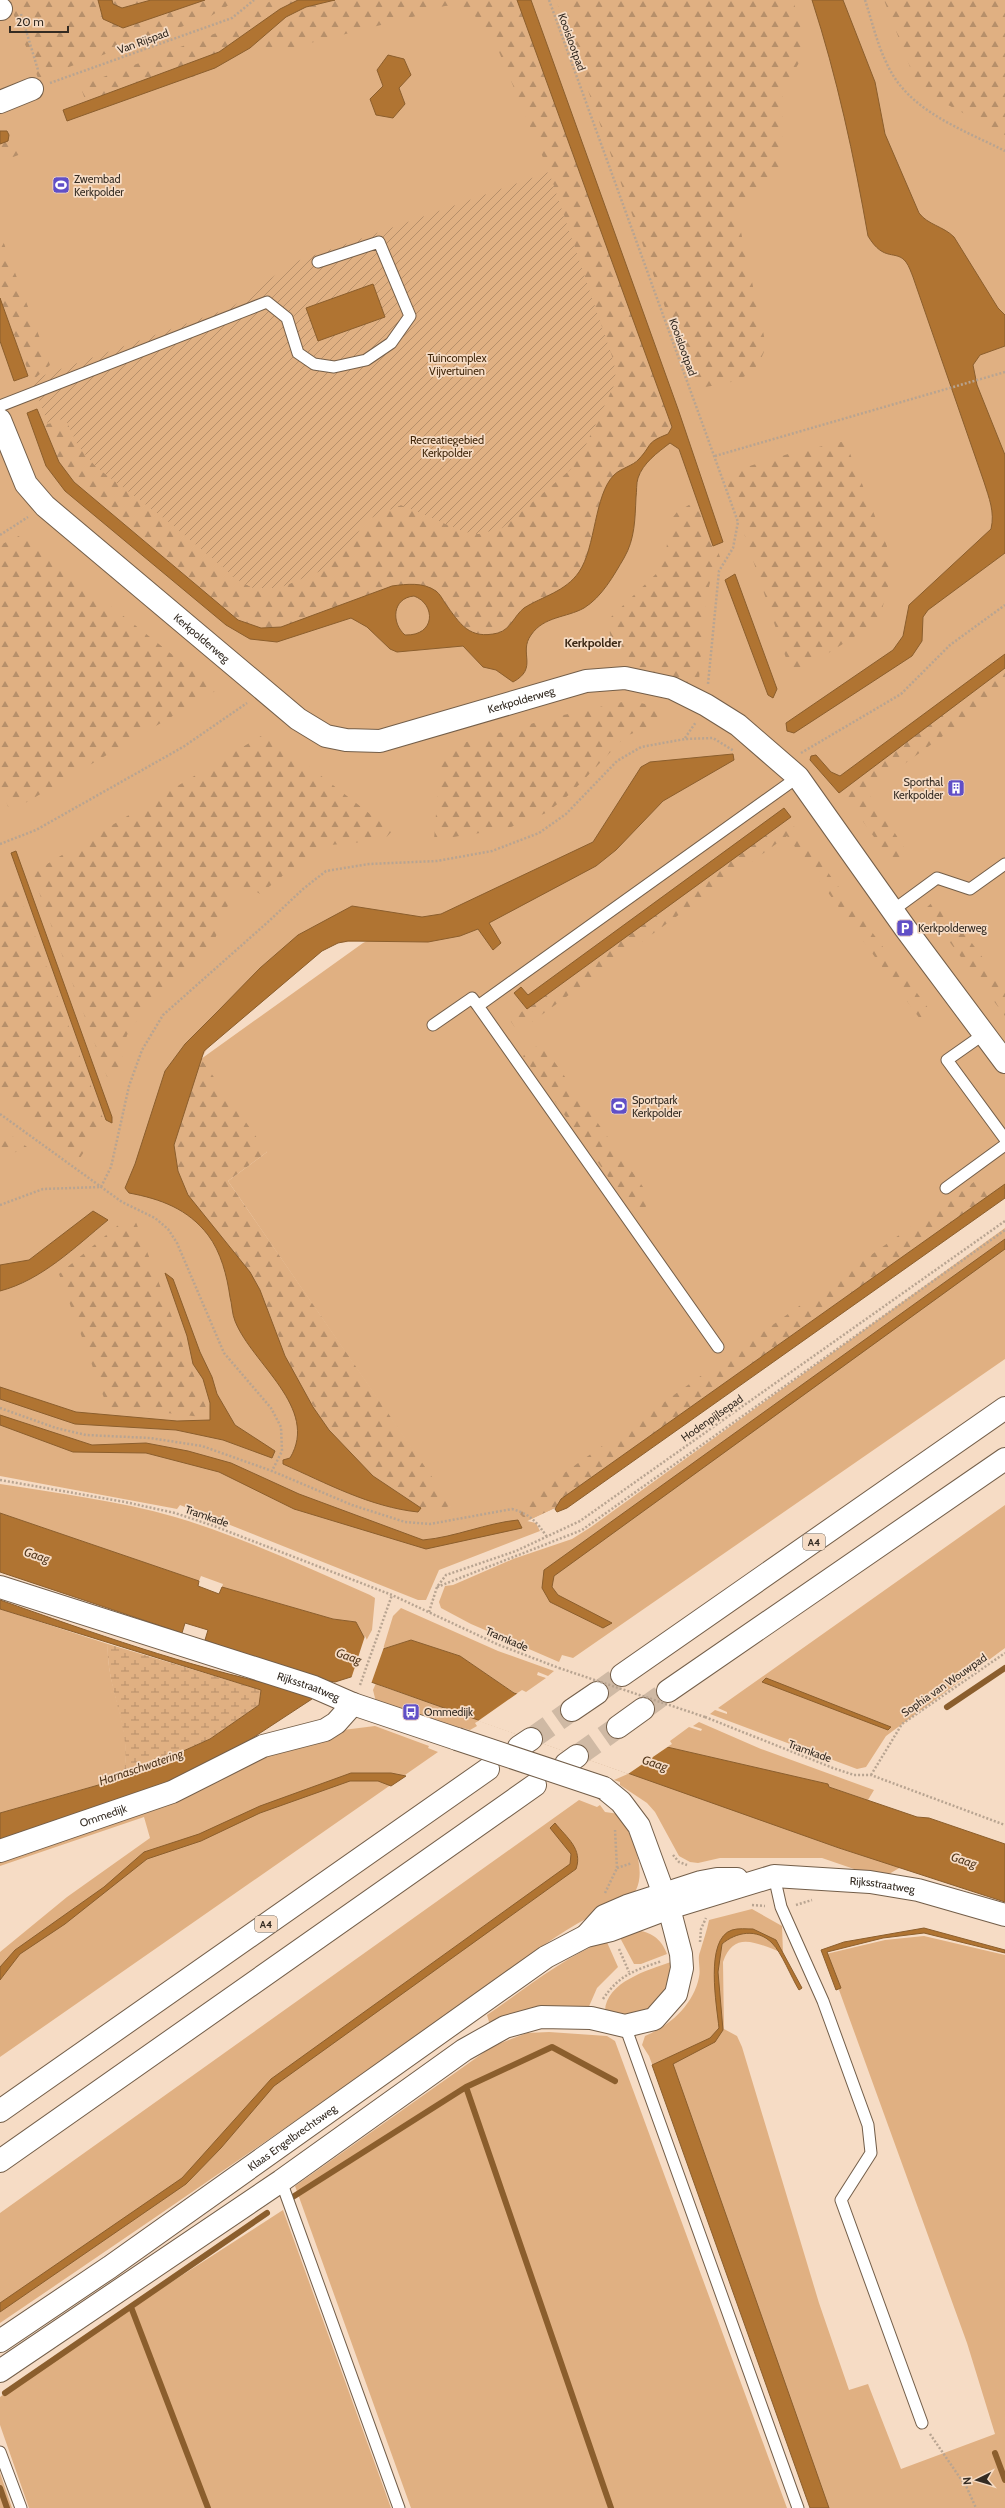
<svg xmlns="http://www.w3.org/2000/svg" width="1005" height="2508" viewBox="0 0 1005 2508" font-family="Cabin,sans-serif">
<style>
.green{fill:#e0b082;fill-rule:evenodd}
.forest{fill:url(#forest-firs)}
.wetland{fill:url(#wetland-marsh)}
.garden{fill:url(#garden-furrows)}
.water{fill:#b07432;stroke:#8b5e2d;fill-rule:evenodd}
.pier{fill:#f6dcc5}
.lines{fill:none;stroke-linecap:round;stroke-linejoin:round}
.stream{stroke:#8b5e2d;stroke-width:6}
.highway-tunnel{stroke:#cfb9a4;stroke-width:22;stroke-dasharray:22 11;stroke-linecap:butt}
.lane-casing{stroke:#735e49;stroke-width:13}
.street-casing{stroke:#735e49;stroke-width:24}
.secondary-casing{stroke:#735e49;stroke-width:24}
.highway-casing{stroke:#735e49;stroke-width:24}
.path{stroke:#b8a491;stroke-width:2.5;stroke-dasharray:2 2;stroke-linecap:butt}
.lane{stroke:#fff;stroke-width:11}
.street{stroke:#fff;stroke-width:22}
.secondary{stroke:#fff;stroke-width:22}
.highway{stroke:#fff;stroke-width:22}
.street-bridge-casing{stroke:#735e49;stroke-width:24;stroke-linecap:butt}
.path-bridge{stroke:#b8a491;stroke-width:2.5;stroke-dasharray:2 2;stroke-linecap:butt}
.street-bridge{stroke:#fff;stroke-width:22}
.labels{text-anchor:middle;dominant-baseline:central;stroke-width:3.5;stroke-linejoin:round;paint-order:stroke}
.shield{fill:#f6dcc5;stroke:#6e6053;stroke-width:1}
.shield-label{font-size:10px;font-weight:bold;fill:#342b22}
.street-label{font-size:11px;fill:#342b22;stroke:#f6dcc5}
.poi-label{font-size:11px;fill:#342b22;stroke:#f6dcc5;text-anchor:start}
.park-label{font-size:11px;fill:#40260a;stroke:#f6dcc5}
.neighbourhood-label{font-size:12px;font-weight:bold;fill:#3a2714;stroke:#f6dcc5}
.water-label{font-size:12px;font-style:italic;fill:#52371c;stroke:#f6dcc5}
</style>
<defs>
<pattern id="forest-firs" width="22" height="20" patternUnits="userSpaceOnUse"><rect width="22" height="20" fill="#e0b082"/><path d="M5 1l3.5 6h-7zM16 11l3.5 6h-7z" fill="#b68f6a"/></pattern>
<pattern id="wetland-marsh" width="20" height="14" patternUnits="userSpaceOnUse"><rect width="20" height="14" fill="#e0b082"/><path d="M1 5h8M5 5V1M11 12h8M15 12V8" fill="none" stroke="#b68f6a"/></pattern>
<pattern id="garden-furrows" width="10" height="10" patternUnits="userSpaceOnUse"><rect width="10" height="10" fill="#e0b082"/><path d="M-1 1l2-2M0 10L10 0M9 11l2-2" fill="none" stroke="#b68f6a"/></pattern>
</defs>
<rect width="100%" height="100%" fill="#f6dcc5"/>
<!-- green -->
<path class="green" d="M0,0H1005V1190L557,1507L527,1521L536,1523L540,1531L439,1570L426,1600H418L180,1505L177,1509L172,1508L0,1476ZM369,940L363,943L201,1059L208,1047L322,951L338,943ZM183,1117L267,1152L228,1181L451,1506L421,1508L373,1476Z
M1005,1228V1359L573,1658L562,1655L559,1662L471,1624L441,1608L439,1602L445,1586L453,1585L513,1559L572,1539L591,1527Z
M0,1484C58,1493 119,1501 175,1517C242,1537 306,1567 370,1595L375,1598L372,1630L366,1641L356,1622L333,1619L222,1587L223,1584L201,1576L199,1581L0,1513Z
M1005,1505V1648L886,1736L866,1767L857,1769L710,1714L715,1710L727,1714V1712L718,1708Z
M401,1608L498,1651L554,1671L548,1676L538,1672L537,1675L546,1678L526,1692L522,1690L516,1694L460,1656L411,1640L383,1649L393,1616Z
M0,1609L108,1644C105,1689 137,1735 122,1778L0,1813Z
M376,1683L381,1686L480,1720L475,1723L477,1726L470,1730L463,1728L462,1730L376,1702L373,1690Z
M699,1722L761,1749L874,1790L868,1800L829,1787L828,1784L667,1747L672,1744L670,1741L689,1727L701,1731L702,1729L693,1726Z
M375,1726L429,1746L428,1748L438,1752L0,2057V1952L67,1897L150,1838L144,1817L0,1866V1854L265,1750L343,1730Z
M630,1773L839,1848L901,1867L889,1874L857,1870L822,1858H720L698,1863L690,1862L679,1856L655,1812L647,1803L620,1785V1782L614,1780Z
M579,1800L597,1807L600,1805L605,1812L619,1814C631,1833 647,1868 636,1890C631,1901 618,1904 608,1908C580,1920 552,1939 527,1957C354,2082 177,2203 0,2323V2213Z
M752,1909L782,1926L783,1953C758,1944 734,1929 723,1962L724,2029L737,2036L742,2047L819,2303L849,2390L868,2384L901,2469L995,2434L967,2343L826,1954L885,1940L924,1936L1005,1955V2508H812L751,2329L649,2056L642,2045L645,2036C670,2026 694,2004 699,1977C701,1969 697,1959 700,1952C703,1941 707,1931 709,1920Z
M635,1930C651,1932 661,1938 667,1954L641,1964H634L618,1934Z
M606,1940L618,1967L597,1988L587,2011L490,2025L487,2015C526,1988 563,1958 606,1940Z
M671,1962L670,1983L658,2003L642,2014L630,2017L605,2011C606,1982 648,1970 671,1962Z
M549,2032L607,2036L615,2041L787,2508H411L295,2186L493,2046L527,2033Z
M283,2210L391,2508H29L0,2425V2397L26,2376Z
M0,2473L12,2508H0Z"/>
<!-- forest -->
<path class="forest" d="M18,0H237L209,17L38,78L10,5Z
M272,0H517L672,427L668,434C647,442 653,444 639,459C633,466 621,468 614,475C594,494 596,547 579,572C565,592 543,596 524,608C514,616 511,629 499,632C470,640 460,624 446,604C443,600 440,594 437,592C423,584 407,584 392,586L281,627L261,628L238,620L74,482L59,462L43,425L65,417L78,446L238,580L253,588H279L323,570L342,555L355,539L364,521L401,505L465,532L616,370L549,172L497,47C487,27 471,3 445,6C439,7 433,11 428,13L271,53L250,48L195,76L90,112L80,86L224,30Z
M556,0H793L805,42V53L783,89L782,159L775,177L735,205L766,345C756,384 728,383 694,389Z
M884,0H1005V135L929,95L917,85Z
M15,137L21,154L0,162V142Z
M0,233L50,365L32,381L0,298Z
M845,441L894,564L880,617L857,635L792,676L724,474L788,454Z
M699,499L720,557C701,588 702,656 698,694C680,688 654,683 638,675C622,666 603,634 611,617L658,572L665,559L670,521L677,512Z
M21,535L217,690L10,812L0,785V545Z
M1005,661V691L867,791L910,856L895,867L841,790Z
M622,702C640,702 658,704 671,718L626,736L570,794L546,813L506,829L434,840L441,749L559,716Z
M266,733L392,831L384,840L330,845L310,854L260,894C250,888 245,885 234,890L211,949L169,984L142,1013L127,1035L120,1067L110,1085L32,873Z
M787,817L931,1012L920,1019L787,836L518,1032L510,1020Z
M16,885L104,1121L80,1158L0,1089V895Z
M938,897L1005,988V1016L925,909Z
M541,1043L653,1201L635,1215L523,1056Z
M201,1059L267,1152L228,1181L452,1506L418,1512L421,1508L373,1476L329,1430L296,1379L260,1290L250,1272L188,1195L177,1171L174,1145Z
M0,1127L27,1147L0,1159Z
M978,1179L992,1198L557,1507L527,1521L518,1512L512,1510Z
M134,1217L210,1418L159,1412L108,1409L59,1274L122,1222Z"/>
<!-- wetland -->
<path class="wetland" d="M108,1644L261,1690L259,1705L210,1739L122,1778C136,1735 105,1690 108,1644Z"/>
<!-- garden -->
<path class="garden" d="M549,172L614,362L616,381L582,453L570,470L502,528L479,534L465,532L401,505L364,521L355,539L342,555L323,570L279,588H253L238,580L170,523L96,467L78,446L65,418L48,424L32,381L47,374L232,307L292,263Z"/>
<!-- water -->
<path class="water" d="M98,0H112L113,4L122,8L151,0H205L123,28L103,19Z
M298,0H335L306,7L286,17L250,48L215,68L67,121L63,110L219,52L280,9Z
M517,0H531L678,409L723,542L713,546L679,449L670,443C657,453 643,463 638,478C636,484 637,491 636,497C635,519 635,539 624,558C614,575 602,597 584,608C566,618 544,616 531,635C518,653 539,668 513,682L496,670L483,667L463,646L397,652L390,649L367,627L351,618L277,642L250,639L226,625L65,491L46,466L27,413L37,409L59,462L74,482L238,620L261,628L281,627L392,586C407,584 423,582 436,591C440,594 443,600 445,603C460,624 469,640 498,633C511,629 514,616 524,608C543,596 565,592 579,572C596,547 594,495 614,475C621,468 633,466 639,459C653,444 645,443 668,434L672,427ZM414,596C436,604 436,636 405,635C391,623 392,598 414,596Z
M812,0H843L875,82L885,134L919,213C928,225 943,226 954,237L998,308L1005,315V346L980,355L973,365L977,385L1005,455V553L928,610L923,617L922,641L912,656L794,733L787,731L786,723L893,650L903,636L909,605L991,529C995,512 989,498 984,482L913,277C911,272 909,266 906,262C896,249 884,263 868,236C854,156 837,77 812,0Z
M388,55L404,59L411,75L399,88L405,104L393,118L376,115L370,99L383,86L377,70Z
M0,131H7L9,135L8,141L0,144Z
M373,284L385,317L318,341L306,308Z
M0,298L28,376L14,381L0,341Z
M735,574L777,689L773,698L768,695L725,580Z
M1005,654V668L839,793L810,760L811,756L816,755L831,772L840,776Z
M733,754L734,760L663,801L616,850L596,866L489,923L501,943L493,950L478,929L460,936L428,942L348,941L338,943L322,951L204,1051L174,1145L178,1171L188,1195L250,1272L260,1290L285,1356L313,1407L329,1430L373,1476L421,1508L418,1512C370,1507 326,1483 283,1464V1460L290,1458C320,1408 252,1364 235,1321C232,1314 232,1304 230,1297C227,1276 221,1252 208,1235C188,1209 161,1199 129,1193L125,1188L135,1164L165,1071L185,1044L219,1010L260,968L298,935L352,906L422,917L441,914L593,842L641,767L650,762Z
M784,808L791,817L527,1009L514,993L521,987L528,995Z
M16,851L112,1117V1123L106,1120L11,853Z
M1005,1184V1198L567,1508L557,1512L555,1509L561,1499Z
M93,1211L108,1220C75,1247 42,1280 0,1291V1265L29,1260Z
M1005,1239V1249L554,1576L552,1587L558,1595L612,1623L603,1628L550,1602L542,1588L544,1570Z
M165,1273L173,1279L200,1352L212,1377L217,1394L235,1425L275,1451L272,1458L223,1440L176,1430L75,1424L0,1399V1387L76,1412L177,1421L210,1420V1403L203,1379L193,1364L187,1336Z
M0,1415L92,1445L146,1443L188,1451L231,1463L299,1494L423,1540C456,1537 486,1523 518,1520L522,1528L426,1549L294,1509L219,1472L146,1453L73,1452L0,1425Z
M0,1513L199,1581L198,1586L219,1594L222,1587L333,1619L356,1622L366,1641L383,1649L411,1640L460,1656L514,1693L667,1747L828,1784L829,1787L917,1817L929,1818L1005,1844V1902L839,1848L354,1676L335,1682L316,1679L312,1699L222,1758L170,1786L0,1842V1813L123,1778L210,1739L259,1705L261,1690L0,1609V1600C93,1633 186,1666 283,1687L241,1653L205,1640L208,1630L185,1623L182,1633L0,1572Z
M766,1678L891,1727L888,1730L762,1682Z
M351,1773H391L406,1776L391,1786L378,1781H350L260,1813L201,1841L147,1859L65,1924L20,1954L0,1980V1967L15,1950L104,1887L144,1852L199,1834L260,1806Z
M555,1823C567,1838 583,1849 576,1869L274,2086L221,2148L186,2184L0,2312V2303L182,2178L271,2079L570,1864L571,1854L550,1828Z
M924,1928L1005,1950V1953L924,1933L883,1938L827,1952L841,1988L836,1990L821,1950L844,1942Z
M753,1929L776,1940L802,1988L799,1990C791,1977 782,1953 772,1943C757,1928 736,1932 722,1944L718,1972L723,2030L715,2042L673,2064L829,2508H810L652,2065L710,2038L719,2028C717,2007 704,1939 732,1930C738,1928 747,1929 753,1929Z"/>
<!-- pier -->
<path class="pier" d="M365,1636L367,1640L384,1647L371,1684L354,1678L351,1679Z
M518,1693L669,1746L628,1774L478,1721Z"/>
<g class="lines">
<!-- stream -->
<path class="stream" d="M947,1707L1005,1668
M466,2087L611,2508
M288,2200L466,2087L552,2047L615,2081
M131,2307L208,2508
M5,2393L267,2213
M995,2453L1005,2480
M0,2488L7,2508"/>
<!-- highway-tunnel -->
<path class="highway-tunnel" d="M597,1693L622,1675
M643,1709L668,1691
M531,1739L572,1710
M577,1756L618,1727"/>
<defs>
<path id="lane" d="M0,406L267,302L287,318L298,353L314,364L334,367L366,360L391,343L410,316L379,242L318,262
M892,911L937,878L970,889L1005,864
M478,1006L718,1347
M433,1025L472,998L478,1006L798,777
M984,1034L947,1060L1005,1139
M946,1188L1005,1145
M774,1876L781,1907L823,2001L868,2125L871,2153L841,2200L922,2423
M625,2026L798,2508
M281,2181L399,2508
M0,2452L21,2508"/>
<g id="street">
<path d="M0,9H1"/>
<path d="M0,102L32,89"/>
<path id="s1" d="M0,420L26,484L45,506L298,719L326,736L346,740L380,741L586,681L625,678L672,688L706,705L738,725L798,777L905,928L1005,1062"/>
<path id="s2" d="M0,1587L314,1687L353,1704L457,1739"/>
<path id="s3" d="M0,1851L172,1792L263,1746L325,1730L336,1723L353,1704"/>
<path d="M0,2371L281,2181L464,2050L505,2027L541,2017L591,2018L625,2026L654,2019L676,1994L682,1968L681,1954L669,1908L639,1826L621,1802L604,1788"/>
</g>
<g id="secondary">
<path d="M586,1936L604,1916L627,1906L701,1882L717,1879H737"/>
<path id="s4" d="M0,2341L110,2267L546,1957L586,1936L611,1930L669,1908L774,1876L870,1882L918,1890L1005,1915"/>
</g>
<path id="highway" d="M622,1675L1005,1408
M668,1691L1005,1459
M572,1710L597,1693
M618,1727L643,1709
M519,1747L531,1739
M566,1764L577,1756
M0,2111L488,1769
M0,2161L535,1785"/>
</defs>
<!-- lane casing -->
<use href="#lane" class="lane-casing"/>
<!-- street casing -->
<use href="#street" class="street-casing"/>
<!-- secondary casing -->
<use href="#secondary" class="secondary-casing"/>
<!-- highway casing -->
<use href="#highway" class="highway-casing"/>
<!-- path -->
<path class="path" d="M549,0L738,522L733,548L719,571L708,684
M865,0C872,21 877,44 887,64C908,111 962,129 1005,151
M21,14L38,70
M50,83L232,18L254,0
M715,456L1005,372
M0,535L28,517
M685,738L696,722
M801,753L901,694L950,645L1005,605
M0,844L36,830L183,747L247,703
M0,1114L122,1202L155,1218L168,1229L177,1243L224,1353L271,1408L281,1427L282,1451L272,1471
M0,1205L43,1189L101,1187L111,1167L129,1086L142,1050L163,1015L269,921L303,889L326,871L369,864L437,861L492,851L539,833L566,814L617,761L641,747L685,739L713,738L734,751
M0,1408L56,1428L86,1435L150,1438L202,1446L272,1471L352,1505L405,1522L430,1524L512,1509C530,1514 537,1522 547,1537
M0,1480L125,1502L175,1513L214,1526L392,1595L499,1645L559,1668
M437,1587L582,1530L1005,1230
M429,1612L437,1587L446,1575L516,1551L580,1521L1005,1221
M360,1685L392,1595
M705,1717L833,1768L854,1775H871L1005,1825
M871,1775L902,1724L1005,1653
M673,1855L679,1862L687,1865
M617,1868L632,1863
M605,1893L617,1868L615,1830
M752,1905L765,1906
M796,1905L812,1900
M700,1942L701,1929L706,1918
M619,1949L629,1972
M603,1999C619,1975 635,1970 662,1961
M930,2434L967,2488L976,2508"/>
<!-- lane -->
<use href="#lane" class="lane"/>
<!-- street -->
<use href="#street" class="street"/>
<!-- secondary -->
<use href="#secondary" class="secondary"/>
<!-- highway -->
<use href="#highway" class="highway"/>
<defs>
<path id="street-bridge" d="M457,1739L604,1788"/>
</defs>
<!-- street-bridge casing -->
<use href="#street-bridge" class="street-bridge-casing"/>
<!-- path-bridge -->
<path class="path-bridge" d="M559,1668L705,1717"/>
<!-- street-bridge -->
<use href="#street-bridge" class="street-bridge"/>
</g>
<!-- icons -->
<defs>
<symbol id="stadium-square" viewBox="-11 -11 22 22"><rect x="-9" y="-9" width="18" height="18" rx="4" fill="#604fc7" stroke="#f6dcc5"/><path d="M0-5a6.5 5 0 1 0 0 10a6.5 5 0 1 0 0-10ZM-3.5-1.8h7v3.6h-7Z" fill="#fff"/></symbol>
<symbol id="building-square" viewBox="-11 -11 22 22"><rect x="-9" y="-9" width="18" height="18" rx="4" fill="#604fc7" stroke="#f6dcc5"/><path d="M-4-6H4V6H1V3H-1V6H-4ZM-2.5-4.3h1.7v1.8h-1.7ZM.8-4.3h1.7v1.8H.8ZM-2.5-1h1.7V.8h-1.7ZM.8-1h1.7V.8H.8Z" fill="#fff"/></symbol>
<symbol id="parking-square" viewBox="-11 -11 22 22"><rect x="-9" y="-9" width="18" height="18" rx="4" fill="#604fc7" stroke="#f6dcc5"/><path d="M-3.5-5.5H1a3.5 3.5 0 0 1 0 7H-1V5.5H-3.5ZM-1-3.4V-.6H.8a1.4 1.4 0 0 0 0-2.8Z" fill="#fff"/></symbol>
<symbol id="bus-square" viewBox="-11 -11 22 22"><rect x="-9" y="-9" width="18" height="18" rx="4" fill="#604fc7" stroke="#f6dcc5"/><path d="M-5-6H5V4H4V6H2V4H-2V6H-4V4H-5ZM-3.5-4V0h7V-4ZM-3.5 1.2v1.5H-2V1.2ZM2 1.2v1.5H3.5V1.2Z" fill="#fff"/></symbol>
</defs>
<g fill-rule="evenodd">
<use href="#stadium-square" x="51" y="175" width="20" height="20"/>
<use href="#building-square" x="946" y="778" width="20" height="20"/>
<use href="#parking-square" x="895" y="918" width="20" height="20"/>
<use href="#stadium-square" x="609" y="1096" width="20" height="20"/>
<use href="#bus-square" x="401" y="1702" width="20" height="20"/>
</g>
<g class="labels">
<!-- shield labels -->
<g class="shield">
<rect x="803" y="1534" width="22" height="16" rx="3"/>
<rect x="255" y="1916" width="22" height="16" rx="3"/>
</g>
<g class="shield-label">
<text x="814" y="1542">A4</text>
<text x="266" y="1924">A4</text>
</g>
<!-- street labels -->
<g class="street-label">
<text transform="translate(143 41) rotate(-20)">Van Rijspad</text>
<text transform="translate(572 42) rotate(70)">Kooislootpad</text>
<text transform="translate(683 347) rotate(70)">Kooislootpad</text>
<text stroke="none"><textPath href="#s1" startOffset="303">Kerkpolderweg</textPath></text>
<text stroke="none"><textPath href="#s1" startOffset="663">Kerkpolderweg</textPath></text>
<text transform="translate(712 1418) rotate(-35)">Hodenpijlsepad</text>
<text transform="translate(207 1516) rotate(19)">Tramkade</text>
<text transform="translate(507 1639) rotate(23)">Tramkade</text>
<text transform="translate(944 1685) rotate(-35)">Sophia van Wouwpad</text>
<text stroke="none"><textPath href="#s2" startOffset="324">Rijksstraatweg</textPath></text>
<text transform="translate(810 1751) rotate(20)">Tramkade</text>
<text stroke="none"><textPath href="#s3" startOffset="109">Ommedijk</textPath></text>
<text stroke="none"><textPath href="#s4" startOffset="1019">Rijksstraatweg</textPath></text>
<text stroke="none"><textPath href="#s4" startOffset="356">Klaas Engelbrechtsweg</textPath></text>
</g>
<!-- poi labels -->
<g class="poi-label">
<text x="74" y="179">Zwembad<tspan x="74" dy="13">Kerkpolder</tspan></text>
<text x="943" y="782" text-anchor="end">Sporthal<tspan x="943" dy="13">Kerkpolder</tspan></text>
<text x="918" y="928">Kerkpolderweg</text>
<text x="632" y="1100">Sportpark<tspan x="632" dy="13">Kerkpolder</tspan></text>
<text x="424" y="1712">Ommedijk</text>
</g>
<!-- park labels -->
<g class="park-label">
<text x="457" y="358">Tuincomplex<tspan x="457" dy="13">Vijvertuinen</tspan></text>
<text x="447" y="440">Recreatiegebied<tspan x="447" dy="13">Kerkpolder</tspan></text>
</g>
<!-- neighbourhood labels -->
<g class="neighbourhood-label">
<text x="593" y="642">Kerkpolder</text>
</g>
<!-- water labels -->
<g class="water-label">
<text transform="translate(37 1555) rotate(18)">Gaag</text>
<text transform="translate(349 1656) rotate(19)">Gaag</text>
<text transform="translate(655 1763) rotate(18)">Gaag</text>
<text transform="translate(141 1767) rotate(-19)">Harnaschwatering</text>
<text transform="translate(964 1860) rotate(18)">Gaag</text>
</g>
</g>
<!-- north arrow -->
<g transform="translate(977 2480) rotate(265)" stroke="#f6dcc5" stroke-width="3" paint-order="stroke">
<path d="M0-3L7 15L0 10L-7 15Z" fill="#342b22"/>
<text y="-6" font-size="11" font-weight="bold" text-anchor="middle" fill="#342b22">N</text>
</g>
<!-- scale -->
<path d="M10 26v6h58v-6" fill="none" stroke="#342b22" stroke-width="2"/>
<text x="16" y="26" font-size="12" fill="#342b22" stroke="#f6dcc5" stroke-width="3" paint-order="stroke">20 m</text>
</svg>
